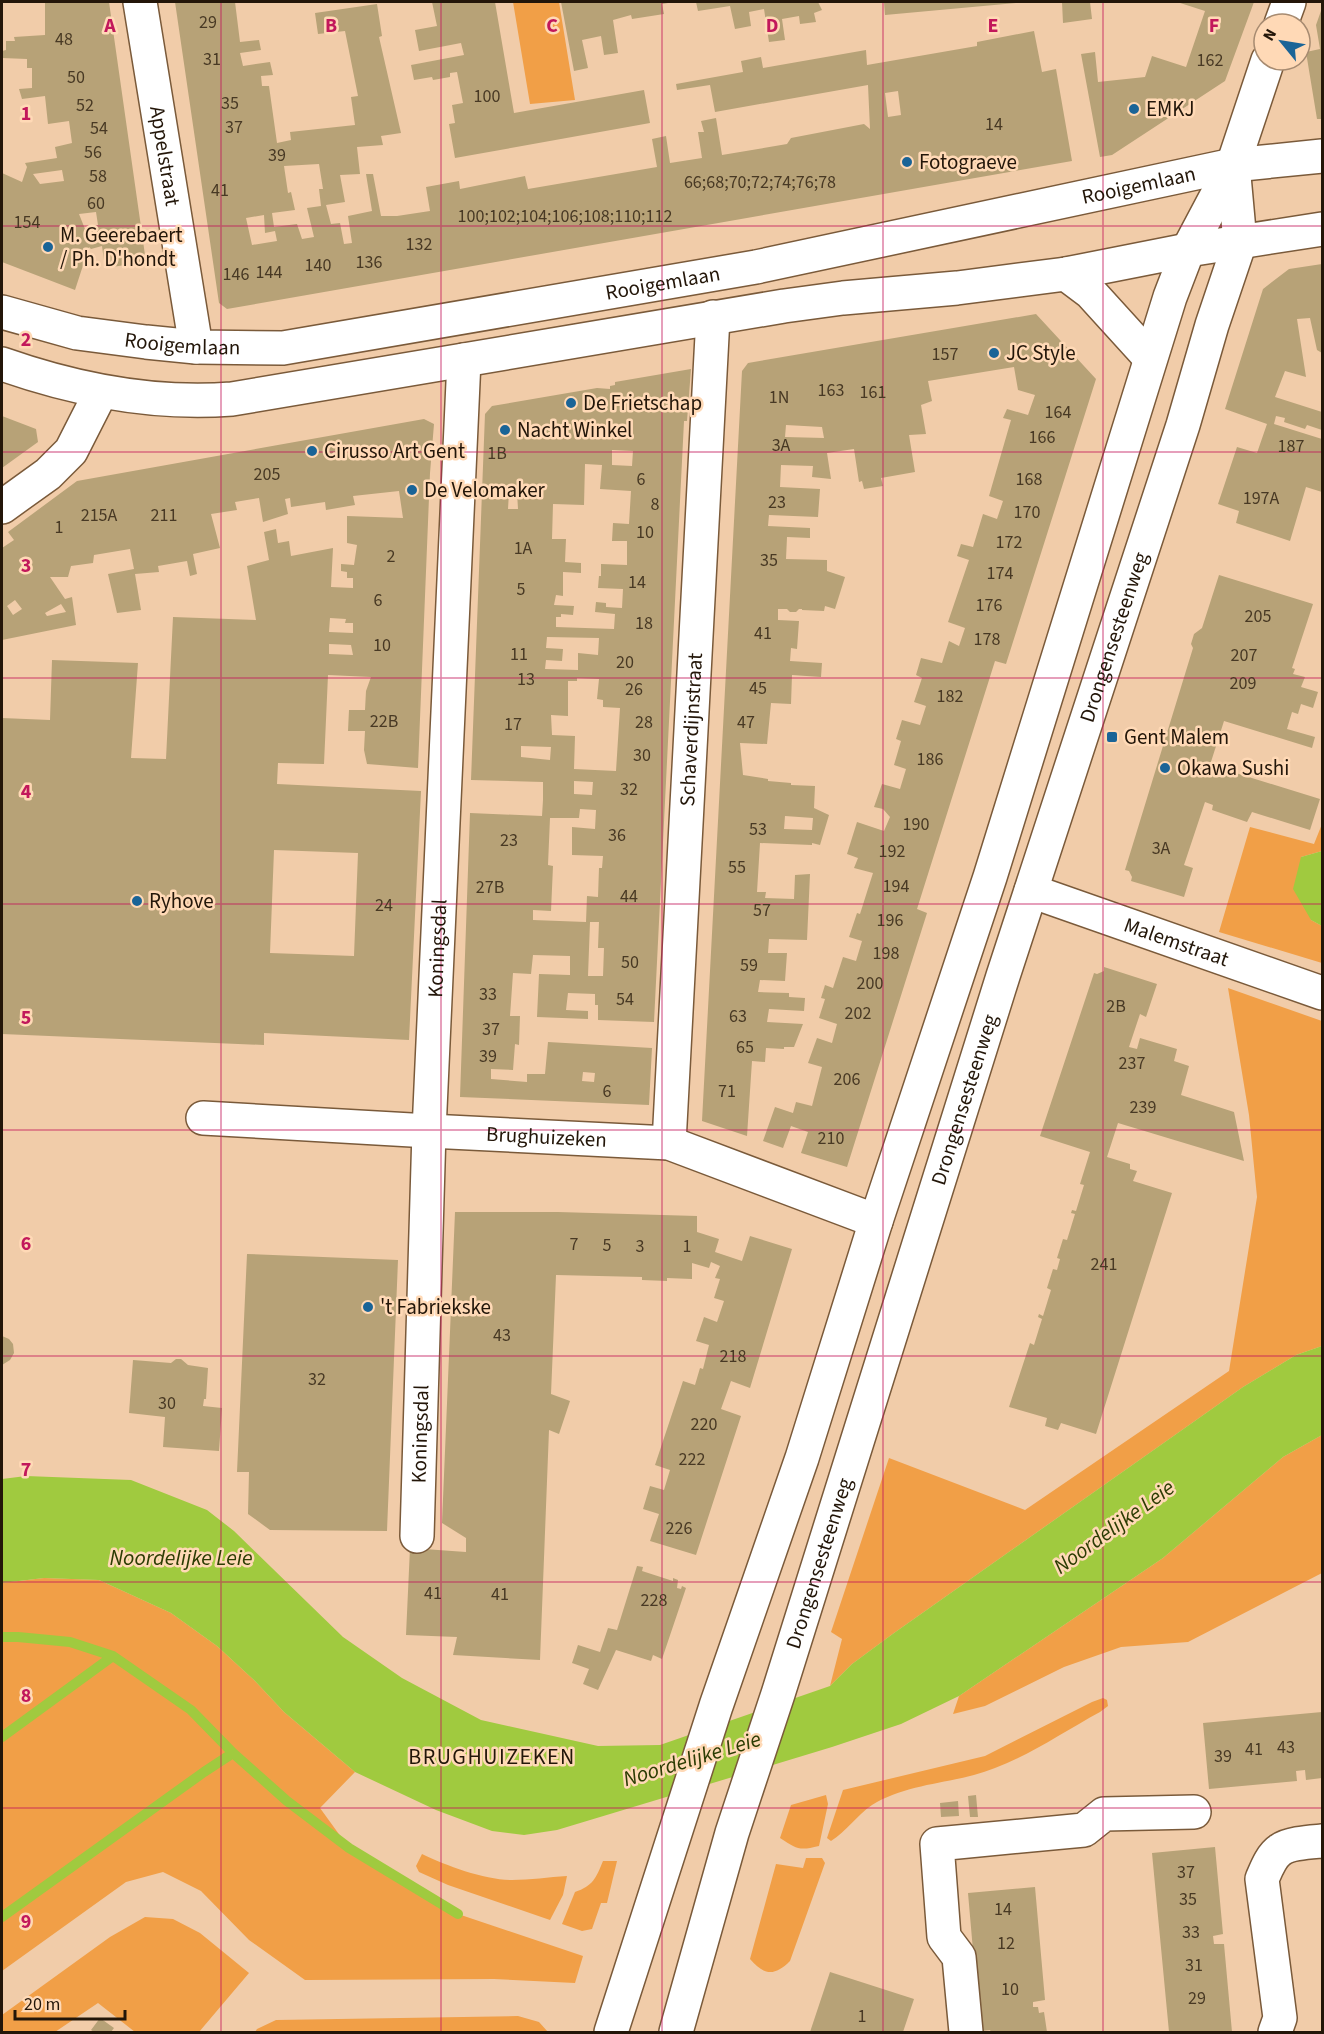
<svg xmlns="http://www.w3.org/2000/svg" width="1324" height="2034" viewBox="0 0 1324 2034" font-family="'Source Sans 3',sans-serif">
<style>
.green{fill:#f19f47}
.water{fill:#a0ca3f}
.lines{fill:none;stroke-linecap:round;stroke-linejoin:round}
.stream{stroke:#a0ca3f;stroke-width:10}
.building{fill:#b7a277;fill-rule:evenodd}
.minor-casing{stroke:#7a5a3a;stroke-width:36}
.major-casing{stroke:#7a5a3a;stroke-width:36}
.minor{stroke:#fff;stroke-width:33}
.major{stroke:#fff;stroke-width:33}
.grid{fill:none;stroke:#c2185b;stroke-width:1.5;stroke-opacity:0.55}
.poi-dot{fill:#1a6497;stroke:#ffd9b6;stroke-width:2}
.labels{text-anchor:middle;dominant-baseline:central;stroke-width:5;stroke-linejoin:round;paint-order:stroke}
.number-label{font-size:18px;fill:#483924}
.poi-label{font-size:21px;fill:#231609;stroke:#ffd9b6;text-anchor:start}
.street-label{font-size:21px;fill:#231609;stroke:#ffd9b6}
.water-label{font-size:22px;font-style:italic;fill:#2c3c03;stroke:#ffd9b6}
.neighbourhood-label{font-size:22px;letter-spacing:1.5px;fill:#231609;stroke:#ffd9b6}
.grid-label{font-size:20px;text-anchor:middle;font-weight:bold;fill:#c2185b;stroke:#ffd9b6;stroke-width:5;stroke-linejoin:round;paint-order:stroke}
</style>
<rect width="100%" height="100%" fill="#f1cca9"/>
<!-- green -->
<path class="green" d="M513,2H559L575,100L530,104Z
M1322,824V851L1301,857L1311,920L1322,926V963L1219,932L1250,827L1314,844Z
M1228,988L1322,1021V1346L1296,1355L1243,1387L894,1633L852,1664L830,1686L842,1639L831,1632L889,1458L1025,1510L1229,1371L1257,1197L1249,1115Z
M1322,1435V1573L1188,1642L1121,1647L1064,1667L985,1706L953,1714L959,1696L1163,1558L1283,1457Z
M44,1578L99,1580L171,1613L217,1646L255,1681L284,1712L355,1772L320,1808L349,1848L458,1914L583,1956L575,1983L494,1979L305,1980L249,1940L201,1891L163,1872L126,1882L2,1971V1583Z
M1103,1698L1107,1700L1108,1706L1100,1712C1065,1731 1032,1754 995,1768C956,1784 909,1782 872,1805C857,1815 847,1831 831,1841L827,1838L843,1790L985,1756L1092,1702Z
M826,1795L828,1804L819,1846C799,1851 797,1849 780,1838L791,1805Z
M422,1854C447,1866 485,1880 512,1880C530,1880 549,1877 567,1876L563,1895L550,1920L448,1885L419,1872L416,1866Z
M806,1858H822L825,1863L790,1961C774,1977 764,1975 750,1959L776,1864L803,1868Z
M603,1861H617L607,1903H601L592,1929L582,1931L562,1924L575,1892C593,1886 596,1878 603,1861Z
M145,1917L173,1919L200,1933L249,1973L199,2032H135L98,2003L55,2032H2V2015L110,1937Z
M518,2016L539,2022L548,2032H255L257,2029L276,2020Z"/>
<!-- water -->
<path class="water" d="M1322,851V926L1311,920L1293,889L1301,857Z
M1322,1346V1435L1283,1457L1163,1558L959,1696L901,1724L832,1747L557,1830L524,1835L492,1831L436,1810L355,1772L284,1712L255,1681L217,1646L171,1613L99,1580L44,1578L2,1583V1479L26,1476L131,1480L207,1510L234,1531L343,1637L402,1678L481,1720L598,1746L660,1745L830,1686L852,1664L894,1633L1243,1387L1296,1355Z"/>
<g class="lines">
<!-- stream -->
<path class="stream" d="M2,1637H18L70,1642L113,1656L191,1710L233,1753L287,1801L349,1848L458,1914
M2,1737L113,1656
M2,1917L204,1772L233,1753"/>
</g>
<!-- building -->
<path class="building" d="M45,2H109L146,262L105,268L102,246L91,249L89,247L75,290L2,262V173L22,182L27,167L25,163L57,158L55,147L72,143L69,121L48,124L45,96L22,99L19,89L32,88V68H27V59L2,58V51L6,50V41H15L14,37L45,35ZM62,170L64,181L40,184L33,174ZM96,212L98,225L85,229L79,214Z
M175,2H235L240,42L259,40L261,50L240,53L243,66L270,62L273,75L261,76L262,86H269L277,143L291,140L290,132L355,125L351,97L358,96L345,31L318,34L315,13L377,4L382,36L379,37L401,133L381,136L383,145L357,147L360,174L340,175L345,202L326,205L331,224L340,223L344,244L352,243L348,216L372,211L366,174H373L381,216H397L430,211L426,187L459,181L460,189L525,176L528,189L657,167L652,139L666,136L670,163L702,158L698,132H704L701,121L716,118L722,155L787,144L791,138L864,124L870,129L868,85L715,112L710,85L677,90L676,84L743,72L741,61L761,57L763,68L866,50L867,65L977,46V42L1034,31L1042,72L1056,69L1072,161L227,309L219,303ZM898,91L901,115L888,117L885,93ZM319,164L323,189H319L321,206L307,208L314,237L302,239L297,224L274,227L272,213L295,210L291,192L288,193L284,166ZM264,215L265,233L275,231L277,241L252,245L246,218Z
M432,2H495L514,113L644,90L650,123L455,158L449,124L455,123L452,105L463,103L457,72L450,73V77L433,80L432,77L414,80L411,65L464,55L461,43L419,51L415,30L437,26Z
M561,2H668V3L662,4L664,14L632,19L631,15L613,20L618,53L604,55L601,36L582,40L588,68L574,71Z
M696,2H818L822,10L814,13L816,22L800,24L799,16L782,19L785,40L769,42L764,9L749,12L751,26L735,29L730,6L698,11Z
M884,2H1016V3L885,15Z
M1062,2H1090L1092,19L1063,23Z
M1177,2H1254L1225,81L1112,155L1100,157L1081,54L1095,52L1098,82L1145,77L1152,56L1186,67L1205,11Z
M1322,8V119H1317L1306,52L1320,49L1316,25Z
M1322,264V353L1317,350L1310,318L1297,319L1306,377L1285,371L1275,397L1322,412V430L1307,425L1305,429L1284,422L1285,418L1276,416L1274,424L1322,439V492L1306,487L1290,541L1236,523L1239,511L1218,504L1237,447L1257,453L1267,424L1225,409L1263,289L1289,269Z
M1036,314L1096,379L1006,664L995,661L917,909L927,913L847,1167L801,1153L808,1132L791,1126L783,1148L763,1141L775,1107L793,1113L796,1102L812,1106L822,1067L808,1063L817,1038L832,1043L837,1024L819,1018L825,999L821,998L825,985L833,988L843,957L856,961L862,941L849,937L857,913L860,914L873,873L854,868L858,858L847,854L857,822L884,831L890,817L883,809L874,807L882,784L900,789L906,769L894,765L901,741L896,739L902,720L920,725L926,706L914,702L922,678L916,675L921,658L942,663L949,641L959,646L965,628L948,622L969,560L957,556L961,544L973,547L983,514L997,519L1003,501L989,496L1011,420L1003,418L1007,409L1028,415L1035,395L1018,390L1014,367L928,381L932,401L921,405L926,434L909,435L915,472L881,478L883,486L864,489L862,481L859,482L854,449L827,453L831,479L812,477L813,466L781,465L780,487L820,489L818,517L769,515L768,526L810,528V538L787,537L786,559L827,560V571L845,577L835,609L825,606L824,611L802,610V609H799L796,612H790L787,609H778V620L799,621L797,649L791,648L790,661L822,663L821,677L792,675L791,704L771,703L767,744L740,743L743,775L768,779V781L791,783V785L815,786L814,808L829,815L820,845L812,843V845L760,843L757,892H766L765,898L794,899L795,875L810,874L807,940L769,939L768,953H787L785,981L760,980L758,992L789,993V997L805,998L804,1011L769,1009L767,1022L803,1024L794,1047H784V1049L766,1048L765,1062L752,1061L747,1136L702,1121L742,371L748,363ZM786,425L822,427L824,438L785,437ZM785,816L813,818L812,830L784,829Z
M691,369L687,421H684L654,1022L598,1020V1005H595V994L568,993L566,1010L588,1011V1019L537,1017L539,974L570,975V956L533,955L531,974L513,973L510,1016H520L519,1045L515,1044L513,1070L491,1069V1079L527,1082V1074H545L548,1042L652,1048L649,1105L460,1097L470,813L542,816L543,800V782L471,780L485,414L492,406L597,388L610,389V386L615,385V382ZM612,450L633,451L632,466L612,465ZM585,464L602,465L600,489L631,491L629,524L613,523L612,541H627V565L601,564V576H599L598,588L623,589L622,608L606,607V603L596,602L595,612L615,614L614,629L556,627V617H561V614L573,615L574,606L554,605L556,595L563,596V572L581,573V563L565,562L566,539H552L553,504L584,505ZM509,492H517L518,509H508ZM547,637L599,638L598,655L578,653V670L545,669L546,660L562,661L563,649L546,648ZM577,678L599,679L597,699L603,700V707L620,708L616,771L574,769L575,736L552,735L551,715L568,716V681H577ZM521,746L551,747L550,760L521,757ZM574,781L593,782L592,795L574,794ZM580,809L596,810L595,829L572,827V855L603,856L602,868H599L598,897L587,896L586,922L533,920V910L551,911L553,866L548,865L550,818H579ZM590,922H599L598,948H604L603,976H588ZM583,1072L595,1073L594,1082L582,1081Z
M2,416L36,429L38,442L2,468Z
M424,419L434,424L430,473L418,768L367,764L364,750L365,731H348L349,710H365L366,691L371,677L328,675L324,764L278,763L277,784L421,791L409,1040L264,1033V1045L2,1034V718L50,720L52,660L138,663L131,758L166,759L173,617L256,620L247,566L269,560L264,532L276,529L278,543L289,541L291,556L333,548L331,587L353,588V578H347V572L341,571V564L354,565L357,545L347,543V516L403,518L399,491L353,496L355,505L326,510L325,502L291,507L290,498L285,499L288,514L263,522L259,498L235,502L237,510L211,514L220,548L193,554L197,574L190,576L187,561L158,566L159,572L135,574L141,610L117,613L108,574L134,569L130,549L94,555L93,563L71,566L68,577H50L65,599L72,597L76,625L2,640V548L14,540L8,532L77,481ZM15,600L22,609L13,615L7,606ZM61,604L66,612L47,616L45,613ZM330,618L346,619L345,623H353V633L329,632ZM329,644L351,645L353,655L329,654ZM274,850L358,853L354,956L270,953Z
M1219,575L1313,604L1292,668L1295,669L1293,674L1305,677L1301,687L1318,692L1313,708L1301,704L1298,714L1292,712L1287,729L1315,737L1312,748L1224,721L1210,765L1320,799L1310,830L1252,812L1247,822L1212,810L1213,805L1205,802L1184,865L1193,868L1184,897L1131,881L1132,877L1129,871L1125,870L1193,648L1191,644L1194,634L1202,628Z
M1104,967L1157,984L1146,1017L1140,1014L1129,1047L1137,1049L1140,1038L1177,1049L1174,1061L1189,1066L1181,1095L1234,1112L1244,1161L1118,1123L1107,1157L1130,1164V1169L1137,1171L1133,1181L1172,1193L1096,1434L1061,1423L1058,1430L1045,1426L1047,1418L1009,1407L1030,1343L1034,1345L1042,1319L1038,1317L1039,1314L1043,1316L1051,1290L1047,1288L1053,1269L1057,1270L1060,1259L1057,1258L1063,1239L1067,1240L1075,1214L1071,1213L1072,1210L1076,1211L1084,1185L1080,1184L1090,1152L1040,1136L1094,973L1097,974L1104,971Z
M455,1212H558L697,1216V1232L719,1239L715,1252L742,1261L750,1236L792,1249L750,1388L731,1381L721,1409L741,1416L696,1555L650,1541L659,1514L643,1509L650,1486L664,1490L670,1470L655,1465L683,1381L695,1385L700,1368L703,1369L709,1345L696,1341L704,1317L717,1322L724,1301L714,1298L720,1279L715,1278L720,1266L711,1262L709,1268L692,1263V1279L667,1278V1281L642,1280V1277L556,1275L551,1394L570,1401L559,1434L549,1430L540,1660L453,1655L457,1637L406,1635L410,1548L466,1552V1538L442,1523Z
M247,1254L398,1260L387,1531L270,1530L248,1514L249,1472H237Z
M2,1336L9,1339L13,1344L14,1353L10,1360L2,1365Z
M176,1359H181L188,1365L208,1368L206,1399H204L203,1406L222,1408L219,1451L163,1447L165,1417L129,1413L133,1360L171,1363Z
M637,1566L643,1567L642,1571L673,1581V1578L678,1580L677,1588L681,1589L682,1586L686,1588L662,1659L653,1655L651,1661L616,1650L598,1690L583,1684L589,1669L572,1663L578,1645L600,1652L608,1628L617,1630Z
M1322,1712V1778L1306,1780L1305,1770L1296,1771L1297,1781L1209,1789L1203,1723Z
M976,1795L978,1817H970L968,1796Z
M958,1801L959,1816L941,1817L940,1803Z
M1215,1847L1223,1934L1213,1936L1214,1944H1224L1232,2032H1169L1152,1853Z
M1035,1887L1045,2000L1033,2002V2007H1038L1039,2013L1044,2012L1047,2032H991L990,2030L980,2031L968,1893Z
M830,1972L914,1999L903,2032H810Z
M100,2018L114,2028L111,2032H94L91,2030Z"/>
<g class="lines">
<defs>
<g id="minor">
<path id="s1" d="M140,2L196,347"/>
<path d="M1281,24L1289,2"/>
<path d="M1233,165L1268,60"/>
<path d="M2,507L48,474L71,451L101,392"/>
<path id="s2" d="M1031,891L1322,993"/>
<path id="s3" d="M203,1118L429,1131L669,1143L876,1221"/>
<path id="s4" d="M669,1143L713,317"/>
<path id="s5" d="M417,1536L429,1131L464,360"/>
<path d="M966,2032L959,1957L944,1937L937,1844L1084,1830L1104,1814L1194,1812"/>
<path d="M1275,2032L1280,2018L1262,1879C1266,1870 1271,1856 1280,1850C1289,1843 1311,1842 1322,1841"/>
</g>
<g id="major">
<path d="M1066,274L1090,292L1150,358"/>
<path id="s6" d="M2,312L77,333L146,342L196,347L283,348L756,267L1233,165L1322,156"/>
<path d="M2,364C76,390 153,405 232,399L784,306L843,298L957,288L1066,274L1188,250L1322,229"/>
<path d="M611,2032L716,1706L802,1458L876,1221L990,877L1170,297L1188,250L1233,165"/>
<path id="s7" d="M676,2032L732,1833L778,1694L1003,976L1183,425L1212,325L1240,242L1233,165"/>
</g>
</defs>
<!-- minor casing -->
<use href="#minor" class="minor-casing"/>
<!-- major casing -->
<use href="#major" class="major-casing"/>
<!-- minor -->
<use href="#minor" class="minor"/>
<!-- major -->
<use href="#major" class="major"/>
</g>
<!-- grid -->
<path class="grid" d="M221,2V2032M441,2V2032M662,2V2032M883,2V2032M1103,2V2032M2,226H1322M2,452H1322M2,678H1322M2,904H1322M2,1130H1322M2,1356H1322M2,1582H1322M2,1808H1322"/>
<!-- markers -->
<g class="poi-dot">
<circle cx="1134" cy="109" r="6"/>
<circle cx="907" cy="162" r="6"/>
<circle cx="48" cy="247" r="6"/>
<circle cx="994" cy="353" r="6"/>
<circle cx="571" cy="403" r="6"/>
<circle cx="505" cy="430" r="6"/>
<circle cx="312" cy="451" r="6"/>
<circle cx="412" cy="490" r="6"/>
<rect x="1106" y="731" width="12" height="12" rx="3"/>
<circle cx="1165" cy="768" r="6"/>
<circle cx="137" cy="901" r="6"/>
<circle cx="368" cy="1307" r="6"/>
</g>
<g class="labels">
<!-- number labels -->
<g class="number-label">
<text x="208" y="22">29</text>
<text x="64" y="39">48</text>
<text x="212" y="59">31</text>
<text x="1210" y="60">162</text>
<text x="76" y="77">50</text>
<text x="487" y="96">100</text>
<text x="230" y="103">35</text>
<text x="85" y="105">52</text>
<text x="994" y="124">14</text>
<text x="234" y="127">37</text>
<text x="99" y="128">54</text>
<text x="93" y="152">56</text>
<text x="277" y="155">39</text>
<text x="98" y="176">58</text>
<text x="760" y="182">66;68;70;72;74;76;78</text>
<text x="220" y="190">41</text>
<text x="96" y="203">60</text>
<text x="565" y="216">100;102;104;106;108;110;112</text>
<text x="27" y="222">154</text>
<text x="419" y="244">132</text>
<text x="369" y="262">136</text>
<text x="318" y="265">140</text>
<text x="269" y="272">144</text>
<text x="236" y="274">146</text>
<text x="945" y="354">157</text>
<text x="831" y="390">163</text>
<text x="873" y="392">161</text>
<text x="779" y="397">1N</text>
<text x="1058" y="412">164</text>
<text x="1042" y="437">166</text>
<text x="781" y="445">3A</text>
<text x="1291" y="446">187</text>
<text x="497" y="453">1B</text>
<text x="267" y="474">205</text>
<text x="641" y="479">6</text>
<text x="1029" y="479">168</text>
<text x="1261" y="498">197A</text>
<text x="777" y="502">23</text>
<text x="655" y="504">8</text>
<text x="1027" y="512">170</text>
<text x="99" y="515">215A</text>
<text x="164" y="515">211</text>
<text x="59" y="527">1</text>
<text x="645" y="532">10</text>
<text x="1009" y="542">172</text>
<text x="523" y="548">1A</text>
<text x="391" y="556">2</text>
<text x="769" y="560">35</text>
<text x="1000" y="573">174</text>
<text x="637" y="582">14</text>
<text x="521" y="589">5</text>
<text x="378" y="600">6</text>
<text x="989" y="605">176</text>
<text x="1258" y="616">205</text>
<text x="644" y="623">18</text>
<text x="763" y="633">41</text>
<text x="987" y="639">178</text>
<text x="382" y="645">10</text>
<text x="519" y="654">11</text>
<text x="1244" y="655">207</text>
<text x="625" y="662">20</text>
<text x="526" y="679">13</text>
<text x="1243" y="683">209</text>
<text x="758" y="688">45</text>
<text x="634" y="689">26</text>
<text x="950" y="696">182</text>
<text x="384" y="721">22B</text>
<text x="644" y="722">28</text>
<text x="746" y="722">47</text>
<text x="513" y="724">17</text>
<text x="642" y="755">30</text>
<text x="930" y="759">186</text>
<text x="629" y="789">32</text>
<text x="916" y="824">190</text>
<text x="758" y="829">53</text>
<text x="617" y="835">36</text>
<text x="509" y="840">23</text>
<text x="1161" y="848">3A</text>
<text x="892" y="851">192</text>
<text x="737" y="867">55</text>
<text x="896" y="886">194</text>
<text x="490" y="887">27B</text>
<text x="629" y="896">44</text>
<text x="384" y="905">24</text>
<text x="762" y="910">57</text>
<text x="890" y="920">196</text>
<text x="886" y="953">198</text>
<text x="630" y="962">50</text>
<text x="749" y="965">59</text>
<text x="870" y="983">200</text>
<text x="488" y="994">33</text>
<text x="625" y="999">54</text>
<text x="1116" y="1006">2B</text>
<text x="858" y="1013">202</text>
<text x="738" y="1016">63</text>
<text x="491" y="1029">37</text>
<text x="745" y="1047">65</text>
<text x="488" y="1056">39</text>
<text x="1132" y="1063">237</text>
<text x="847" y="1079">206</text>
<text x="607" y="1091">6</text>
<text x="727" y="1091">71</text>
<text x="1143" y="1107">239</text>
<text x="831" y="1138">210</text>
<text x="574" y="1244">7</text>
<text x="607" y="1245">5</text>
<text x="640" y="1246">3</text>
<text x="687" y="1246">1</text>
<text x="1104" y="1264">241</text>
<text x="502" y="1335">43</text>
<text x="733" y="1356">218</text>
<text x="317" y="1379">32</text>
<text x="167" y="1403">30</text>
<text x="704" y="1424">220</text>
<text x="692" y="1459">222</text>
<text x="679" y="1528">226</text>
<text x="433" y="1593">41</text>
<text x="500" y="1594">41</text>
<text x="654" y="1600">228</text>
<text x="1286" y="1747">43</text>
<text x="1254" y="1749">41</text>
<text x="1223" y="1756">39</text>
<text x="1186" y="1872">37</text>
<text x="1188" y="1899">35</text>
<text x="1003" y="1909">14</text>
<text x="1191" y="1932">33</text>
<text x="1006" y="1943">12</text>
<text x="1194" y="1965">31</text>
<text x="1010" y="1989">10</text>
<text x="1197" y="1998">29</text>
<text x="862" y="2016">1</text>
</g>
<!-- poi labels -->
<g class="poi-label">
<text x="1146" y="109">EMKJ</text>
<text x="919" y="162">Fotograeve</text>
<text x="60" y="235">M. Geerebaert<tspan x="60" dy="24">/ Ph. D'hondt</tspan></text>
<text x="1006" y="353">JC Style</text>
<text x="583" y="403">De Frietschap</text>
<text x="517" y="430">Nacht Winkel</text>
<text x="324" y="451">Cirusso Art Gent</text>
<text x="424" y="490">De Velomaker</text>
<text x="1124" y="737">Gent Malem</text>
<text x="1177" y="768">Okawa Sushi</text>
<text x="149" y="901">Ryhove</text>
<text x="380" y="1307">'t Fabriekske</text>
</g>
<!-- street labels -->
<g class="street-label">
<text stroke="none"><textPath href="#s1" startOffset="156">Appelstraat</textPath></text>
<text stroke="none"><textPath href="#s6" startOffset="1156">Rooigemlaan</textPath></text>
<text stroke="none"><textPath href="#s6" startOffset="670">Rooigemlaan</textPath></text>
<text stroke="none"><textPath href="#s6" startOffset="184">Rooigemlaan</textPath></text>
<text stroke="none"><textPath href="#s7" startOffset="1462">Drongensesteenweg</textPath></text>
<text stroke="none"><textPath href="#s4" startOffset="414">Schaverdijnstraat</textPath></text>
<text stroke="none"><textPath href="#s2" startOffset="154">Malemstraat</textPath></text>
<text stroke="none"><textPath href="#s5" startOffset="588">Koningsdal</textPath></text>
<text stroke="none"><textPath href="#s7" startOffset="976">Drongensesteenweg</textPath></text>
<text stroke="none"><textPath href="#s3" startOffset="344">Brughuizeken</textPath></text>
<text stroke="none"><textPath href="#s5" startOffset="102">Koningsdal</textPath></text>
<text stroke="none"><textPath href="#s7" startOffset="490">Drongensesteenweg</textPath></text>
</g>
<!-- water labels -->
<g class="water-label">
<text transform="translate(1114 1527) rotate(-36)">Noordelijke Leie</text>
<text x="181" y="1558">Noordelijke Leie</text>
<text transform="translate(692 1759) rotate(-17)">Noordelijke Leie</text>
</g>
<!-- neighbourhood labels -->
<g class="neighbourhood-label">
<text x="492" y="1757">BRUGHUIZEKEN</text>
</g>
</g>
<g class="grid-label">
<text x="110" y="32">A</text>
<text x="331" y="32">B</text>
<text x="552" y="32">C</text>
<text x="772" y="32">D</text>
<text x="993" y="32">E</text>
<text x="1214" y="32">F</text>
<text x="26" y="120">1</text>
<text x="26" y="346">2</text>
<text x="26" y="572">3</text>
<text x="26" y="798">4</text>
<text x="26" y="1024">5</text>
<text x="26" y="1250">6</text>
<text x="26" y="1476">7</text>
<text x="26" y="1702">8</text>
<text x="26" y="1928">9</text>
</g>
<!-- border -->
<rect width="1324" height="2034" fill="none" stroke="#231609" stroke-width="6"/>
<!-- north arrow -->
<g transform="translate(1282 42) rotate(300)"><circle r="28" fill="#ffd9b6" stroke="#a78b71" stroke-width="1.5"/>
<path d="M0-4.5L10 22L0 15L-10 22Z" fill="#1a6497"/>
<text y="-9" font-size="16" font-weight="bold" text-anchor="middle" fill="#231609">N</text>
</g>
<!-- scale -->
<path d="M15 2010v9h110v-9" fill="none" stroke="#231609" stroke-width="3"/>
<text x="24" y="2010" font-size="18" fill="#231609" stroke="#ffd9b6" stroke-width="4.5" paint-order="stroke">20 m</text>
</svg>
